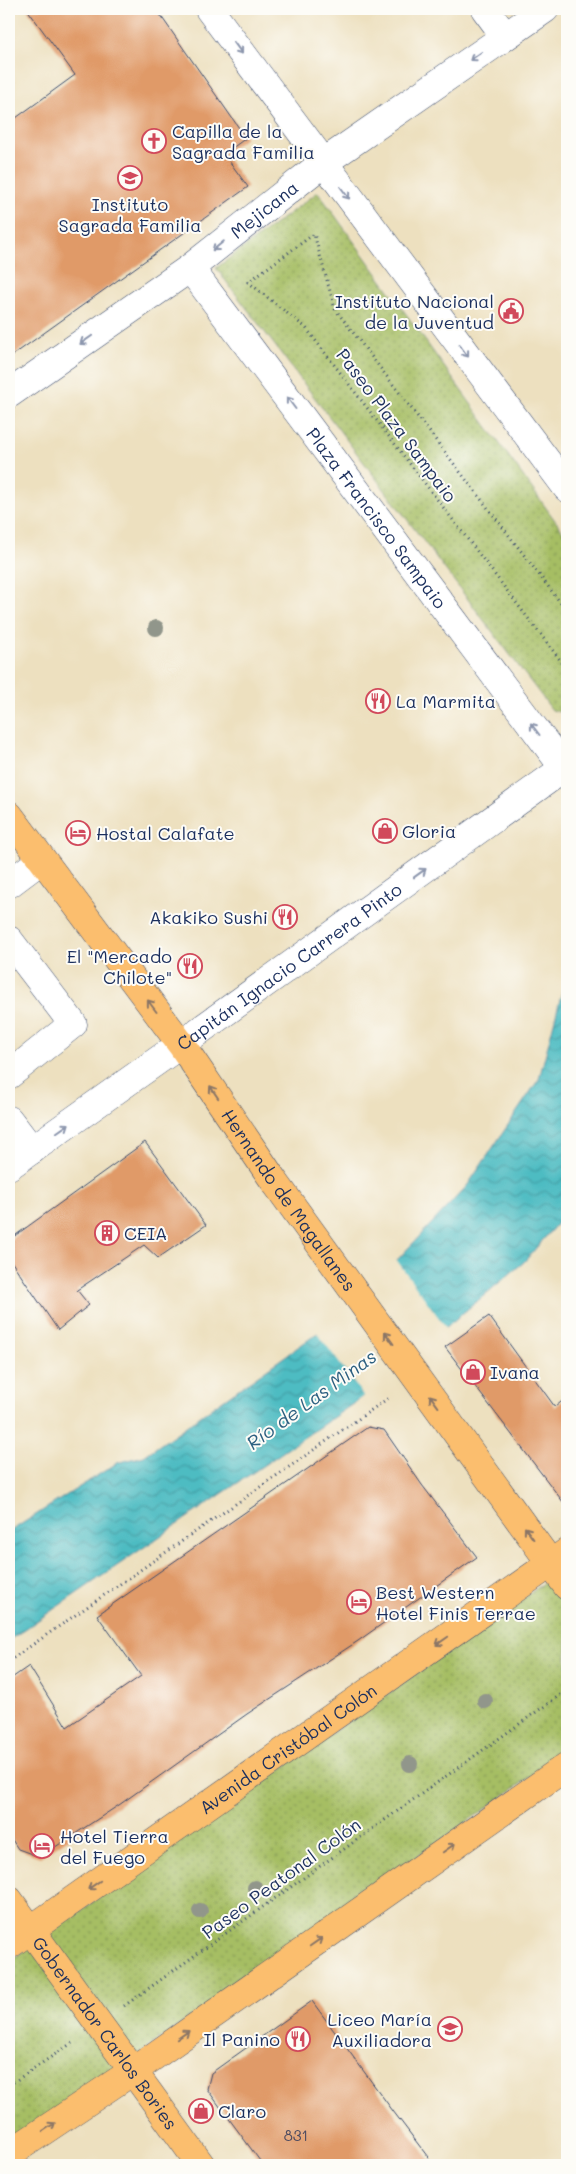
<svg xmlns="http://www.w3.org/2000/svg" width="576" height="2174" viewBox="0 0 576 2174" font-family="Mali,sans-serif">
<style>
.park{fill:url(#park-dots);stroke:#607661}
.water{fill:url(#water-waves);stroke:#347690}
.pier{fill:#ede0bf}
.building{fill:#e09a68}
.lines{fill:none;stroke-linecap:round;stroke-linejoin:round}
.minor-casing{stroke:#3a4a6d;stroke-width:29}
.major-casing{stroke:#3a4a6d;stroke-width:29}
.path{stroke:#3a4a6d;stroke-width:3;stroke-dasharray:1 4;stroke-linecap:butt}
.minor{stroke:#fff;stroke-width:28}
.major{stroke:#fbbe6e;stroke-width:28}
.tree{fill:#91968b}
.oneway{stroke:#8d97ae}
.oneway2{stroke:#8b7666}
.labels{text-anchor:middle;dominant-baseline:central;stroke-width:4;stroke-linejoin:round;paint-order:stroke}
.number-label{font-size:15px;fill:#4c4a60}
.poi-label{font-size:18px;fill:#1b2f5e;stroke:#fdfcf7;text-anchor:start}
.street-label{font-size:18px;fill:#1b2f5e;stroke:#fdfcf7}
.water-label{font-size:19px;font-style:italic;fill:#2d6081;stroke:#fdfcf7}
</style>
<defs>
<pattern id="park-dots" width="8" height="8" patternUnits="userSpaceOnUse" patternTransform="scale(1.25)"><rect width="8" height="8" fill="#a6be64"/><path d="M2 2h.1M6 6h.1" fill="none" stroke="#869b56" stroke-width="1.8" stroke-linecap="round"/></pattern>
<pattern id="water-waves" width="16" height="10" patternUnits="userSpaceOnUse" patternTransform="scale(1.25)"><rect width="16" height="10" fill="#4ebcc2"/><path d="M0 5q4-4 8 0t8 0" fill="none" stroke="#4099a1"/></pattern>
</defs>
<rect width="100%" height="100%" fill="#fdfcf7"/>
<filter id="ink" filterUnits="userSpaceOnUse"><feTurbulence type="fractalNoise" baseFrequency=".02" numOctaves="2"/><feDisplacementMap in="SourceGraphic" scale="10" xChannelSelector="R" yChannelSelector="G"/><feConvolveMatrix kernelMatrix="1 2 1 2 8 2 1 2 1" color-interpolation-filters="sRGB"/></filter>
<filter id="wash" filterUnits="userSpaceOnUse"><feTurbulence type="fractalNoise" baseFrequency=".0096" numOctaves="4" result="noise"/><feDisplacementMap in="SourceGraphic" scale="20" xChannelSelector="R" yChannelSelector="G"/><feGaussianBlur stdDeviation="1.12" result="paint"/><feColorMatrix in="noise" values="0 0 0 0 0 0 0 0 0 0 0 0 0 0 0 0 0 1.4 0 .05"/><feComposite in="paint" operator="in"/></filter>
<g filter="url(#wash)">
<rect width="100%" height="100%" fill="#ede0bf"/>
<!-- park -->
<path class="park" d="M318,192L567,537V714L552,710L216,268Z
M567,1567V1751L9,2146V1961Z"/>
<!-- water -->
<path class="water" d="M567,973V1212L524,1262L360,1399L9,1640V1532L117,1463L144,1456L315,1335L398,1259L467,1186L539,1079Z"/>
<!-- pier -->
<path class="pier" d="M395,1258L447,1329L365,1398L316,1331Z"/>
<g id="blocks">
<!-- building -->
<path class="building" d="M27,9H156L246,138L224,154L248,187L9,358V123L75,75Z
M145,1142L206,1225L158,1258L144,1245L77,1290L89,1305L58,1330L9,1258V1240Z
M489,1316L555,1407L567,1397V1507L445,1347Z
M368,1427L384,1430L422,1485L477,1557L358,1641L247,1714L119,1805L40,1857L18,1849L9,1835V1680L29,1666L67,1727L141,1676L97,1615Z
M312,2001L393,2111L434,2165H263L207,2089L211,2073Z"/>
</g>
</g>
<g filter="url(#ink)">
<use href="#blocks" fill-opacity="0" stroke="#3a4a6d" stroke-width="1"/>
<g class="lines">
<defs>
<g id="minor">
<path d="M209,9L567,488"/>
<path d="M485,9L505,36"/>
<path id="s1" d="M190,268L564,768"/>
<path id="s2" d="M9,394L190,268L323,163L545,9"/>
<path d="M9,884L41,860"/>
<path d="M9,940L73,1024L9,1075"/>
<path d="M9,1120L32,1150"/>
<path id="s3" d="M9,1166L181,1044L567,766"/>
</g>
<g id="major">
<path id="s4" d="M9,815L181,1044L272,1178L567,1586"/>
<path id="s5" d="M9,1900L201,2165"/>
<path id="s6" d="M9,1945L567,1552"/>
<path d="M9,2154L133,2071L567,1766"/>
</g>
</defs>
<!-- minor casing -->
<use href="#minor" class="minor-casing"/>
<!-- major casing -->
<use href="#major" class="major-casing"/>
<!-- path -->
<path class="path" d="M567,611L335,309L314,234L248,282L306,328L567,669
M9,1661L390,1397
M124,2006L567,1690
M9,2085L72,2043"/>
<!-- minor -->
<use href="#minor" class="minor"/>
<!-- major -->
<use href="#major" class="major"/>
</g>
<!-- trees -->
<g class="tree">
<circle cx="156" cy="628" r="8"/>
<circle cx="485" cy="1701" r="8"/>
<circle cx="410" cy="1764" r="8"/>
<circle cx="255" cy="1888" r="8"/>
<circle cx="200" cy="1911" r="8"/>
</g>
<!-- one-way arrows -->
<defs><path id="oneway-shaft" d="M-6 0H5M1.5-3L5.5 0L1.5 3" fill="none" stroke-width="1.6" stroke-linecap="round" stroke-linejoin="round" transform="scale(1.25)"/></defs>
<g class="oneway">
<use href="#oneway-shaft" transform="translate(238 48) rotate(54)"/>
<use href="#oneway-shaft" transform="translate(476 56) rotate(145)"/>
<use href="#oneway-shaft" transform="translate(345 193) rotate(53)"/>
<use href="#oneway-shaft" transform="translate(218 246) rotate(141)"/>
<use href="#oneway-shaft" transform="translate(86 340) rotate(145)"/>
<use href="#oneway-shaft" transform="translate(464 351) rotate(53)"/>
<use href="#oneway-shaft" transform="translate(291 403) rotate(-127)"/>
<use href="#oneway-shaft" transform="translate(535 729) rotate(-127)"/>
<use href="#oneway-shaft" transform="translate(420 873) rotate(-36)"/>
<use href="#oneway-shaft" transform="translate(63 1128) rotate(-35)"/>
</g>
<g class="oneway2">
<use href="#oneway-shaft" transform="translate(152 1006) rotate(-127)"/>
<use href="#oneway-shaft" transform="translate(214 1092) rotate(-124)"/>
<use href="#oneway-shaft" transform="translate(389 1338) rotate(-126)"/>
<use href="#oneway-shaft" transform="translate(434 1401) rotate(-126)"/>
<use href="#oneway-shaft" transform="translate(529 1533) rotate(-126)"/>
<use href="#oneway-shaft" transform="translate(442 1641) rotate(145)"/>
<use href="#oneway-shaft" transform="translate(449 1848) rotate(-35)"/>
<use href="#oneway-shaft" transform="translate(94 1885) rotate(145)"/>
<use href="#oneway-shaft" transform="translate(316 1942) rotate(-35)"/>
<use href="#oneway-shaft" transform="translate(183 2035) rotate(-35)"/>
<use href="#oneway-shaft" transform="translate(49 2127) rotate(-34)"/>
</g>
</g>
<!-- icons -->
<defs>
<symbol id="church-ring" viewBox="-11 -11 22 22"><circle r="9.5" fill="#fdfcf7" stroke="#d1495b" stroke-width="1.5"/><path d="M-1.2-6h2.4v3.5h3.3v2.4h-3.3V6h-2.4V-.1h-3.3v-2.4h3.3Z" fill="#d1495b"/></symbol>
<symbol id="school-ring" viewBox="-11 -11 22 22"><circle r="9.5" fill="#fdfcf7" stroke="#d1495b" stroke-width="1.5"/><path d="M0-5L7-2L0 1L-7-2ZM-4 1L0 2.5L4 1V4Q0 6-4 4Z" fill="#d1495b"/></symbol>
<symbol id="civic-ring" viewBox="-11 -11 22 22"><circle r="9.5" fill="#fdfcf7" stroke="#d1495b" stroke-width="1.5"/><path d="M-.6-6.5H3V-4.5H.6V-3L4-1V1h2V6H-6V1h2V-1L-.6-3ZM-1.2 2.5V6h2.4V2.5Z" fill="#d1495b"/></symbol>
<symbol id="restaurant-ring" viewBox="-11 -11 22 22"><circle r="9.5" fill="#fdfcf7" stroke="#d1495b" stroke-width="1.5"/><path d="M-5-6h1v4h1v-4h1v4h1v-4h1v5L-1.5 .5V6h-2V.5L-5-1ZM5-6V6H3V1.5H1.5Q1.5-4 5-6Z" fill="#d1495b"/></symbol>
<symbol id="shop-ring" viewBox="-11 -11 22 22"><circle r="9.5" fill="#fdfcf7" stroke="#d1495b" stroke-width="1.5"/><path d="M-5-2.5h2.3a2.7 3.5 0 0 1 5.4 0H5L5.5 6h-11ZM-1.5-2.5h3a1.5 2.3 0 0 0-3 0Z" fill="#d1495b"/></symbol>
<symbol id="hotel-ring" viewBox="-11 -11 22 22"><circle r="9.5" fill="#fdfcf7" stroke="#d1495b" stroke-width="1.5"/><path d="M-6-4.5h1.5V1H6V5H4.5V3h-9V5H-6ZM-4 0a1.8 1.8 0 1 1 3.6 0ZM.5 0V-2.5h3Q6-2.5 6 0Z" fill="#d1495b"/></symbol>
<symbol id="building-ring" viewBox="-11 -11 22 22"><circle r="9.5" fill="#fdfcf7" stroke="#d1495b" stroke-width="1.5"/><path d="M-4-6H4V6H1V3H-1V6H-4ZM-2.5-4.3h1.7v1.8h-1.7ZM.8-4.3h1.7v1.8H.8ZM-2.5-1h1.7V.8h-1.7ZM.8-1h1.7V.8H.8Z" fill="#d1495b"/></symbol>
</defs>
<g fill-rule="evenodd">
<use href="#church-ring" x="140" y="127" width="28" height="28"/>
<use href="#school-ring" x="116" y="164" width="28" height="28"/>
<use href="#civic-ring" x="497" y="297" width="28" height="28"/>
<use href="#restaurant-ring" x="364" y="687" width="28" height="28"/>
<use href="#shop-ring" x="371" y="817" width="28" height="28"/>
<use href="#hotel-ring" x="64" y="819" width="28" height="28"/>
<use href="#restaurant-ring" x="271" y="903" width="28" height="28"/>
<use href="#restaurant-ring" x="176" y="952" width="28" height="28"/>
<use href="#building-ring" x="93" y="1219" width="28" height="28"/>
<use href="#shop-ring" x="459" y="1358" width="28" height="28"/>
<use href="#hotel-ring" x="345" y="1588" width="28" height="28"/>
<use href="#hotel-ring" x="28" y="1832" width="28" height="28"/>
<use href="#school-ring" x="436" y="2015" width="28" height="28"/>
<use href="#restaurant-ring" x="284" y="2025" width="28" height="28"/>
<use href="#shop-ring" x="187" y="2097" width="28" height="28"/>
</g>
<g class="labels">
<!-- number labels -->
<g class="number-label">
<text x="296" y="2135">831</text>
</g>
<!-- poi labels -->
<g class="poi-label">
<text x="172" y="131">Capilla de la<tspan x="172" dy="21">Sagrada Familia</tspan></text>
<text x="130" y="204" text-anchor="middle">Instituto<tspan x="130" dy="21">Sagrada Familia</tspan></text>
<text x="494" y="301" text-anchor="end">Instituto Nacional<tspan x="494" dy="21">de la Juventud</tspan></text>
<text x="396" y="701">La Marmita</text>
<text x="402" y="831">Gloria</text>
<text x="96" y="833">Hostal Calafate</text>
<text x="268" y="917" text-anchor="end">Akakiko Sushi</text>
<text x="172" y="956" text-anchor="end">El "Mercado<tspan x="172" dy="21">Chilote"</tspan></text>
<text x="124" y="1233">CEIA</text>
<text x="490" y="1372">Ivana</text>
<text x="376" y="1592">Best Western<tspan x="376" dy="21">Hotel Finis Terrae</tspan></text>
<text x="60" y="1836">Hotel Tierra<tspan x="60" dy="21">del Fuego</tspan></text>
<text x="432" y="2019" text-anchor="end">Liceo María<tspan x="432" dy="21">Auxiliadora</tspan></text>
<text x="280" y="2039" text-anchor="end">Il Panino</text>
<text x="218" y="2111">Claro</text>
</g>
<!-- street labels -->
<g class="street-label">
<text stroke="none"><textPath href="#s2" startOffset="315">Mejicana</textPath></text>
<text transform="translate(397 425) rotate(53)">Paseo Plaza Sampaio</text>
<text stroke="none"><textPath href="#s1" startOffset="312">Plaza Francisco Sampaio</textPath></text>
<text stroke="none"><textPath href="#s3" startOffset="344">Capitán Ignacio Carrera Pinto</textPath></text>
<text stroke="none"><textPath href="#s4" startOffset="476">Hernando de Magallanes</textPath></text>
<text stroke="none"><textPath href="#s6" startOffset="341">Avenida Cristóbal Colón</textPath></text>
<text transform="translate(281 1878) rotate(-36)">Paseo Peatonal Colón</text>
<text stroke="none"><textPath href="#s5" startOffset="164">Gobernador Carlos Bories</textPath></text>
</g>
<!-- water labels -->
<g class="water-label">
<text transform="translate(311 1399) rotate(-36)">Río de Las Minas</text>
</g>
</g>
<!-- margin -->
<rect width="576" height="2174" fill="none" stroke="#fdfcf7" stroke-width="30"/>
</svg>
